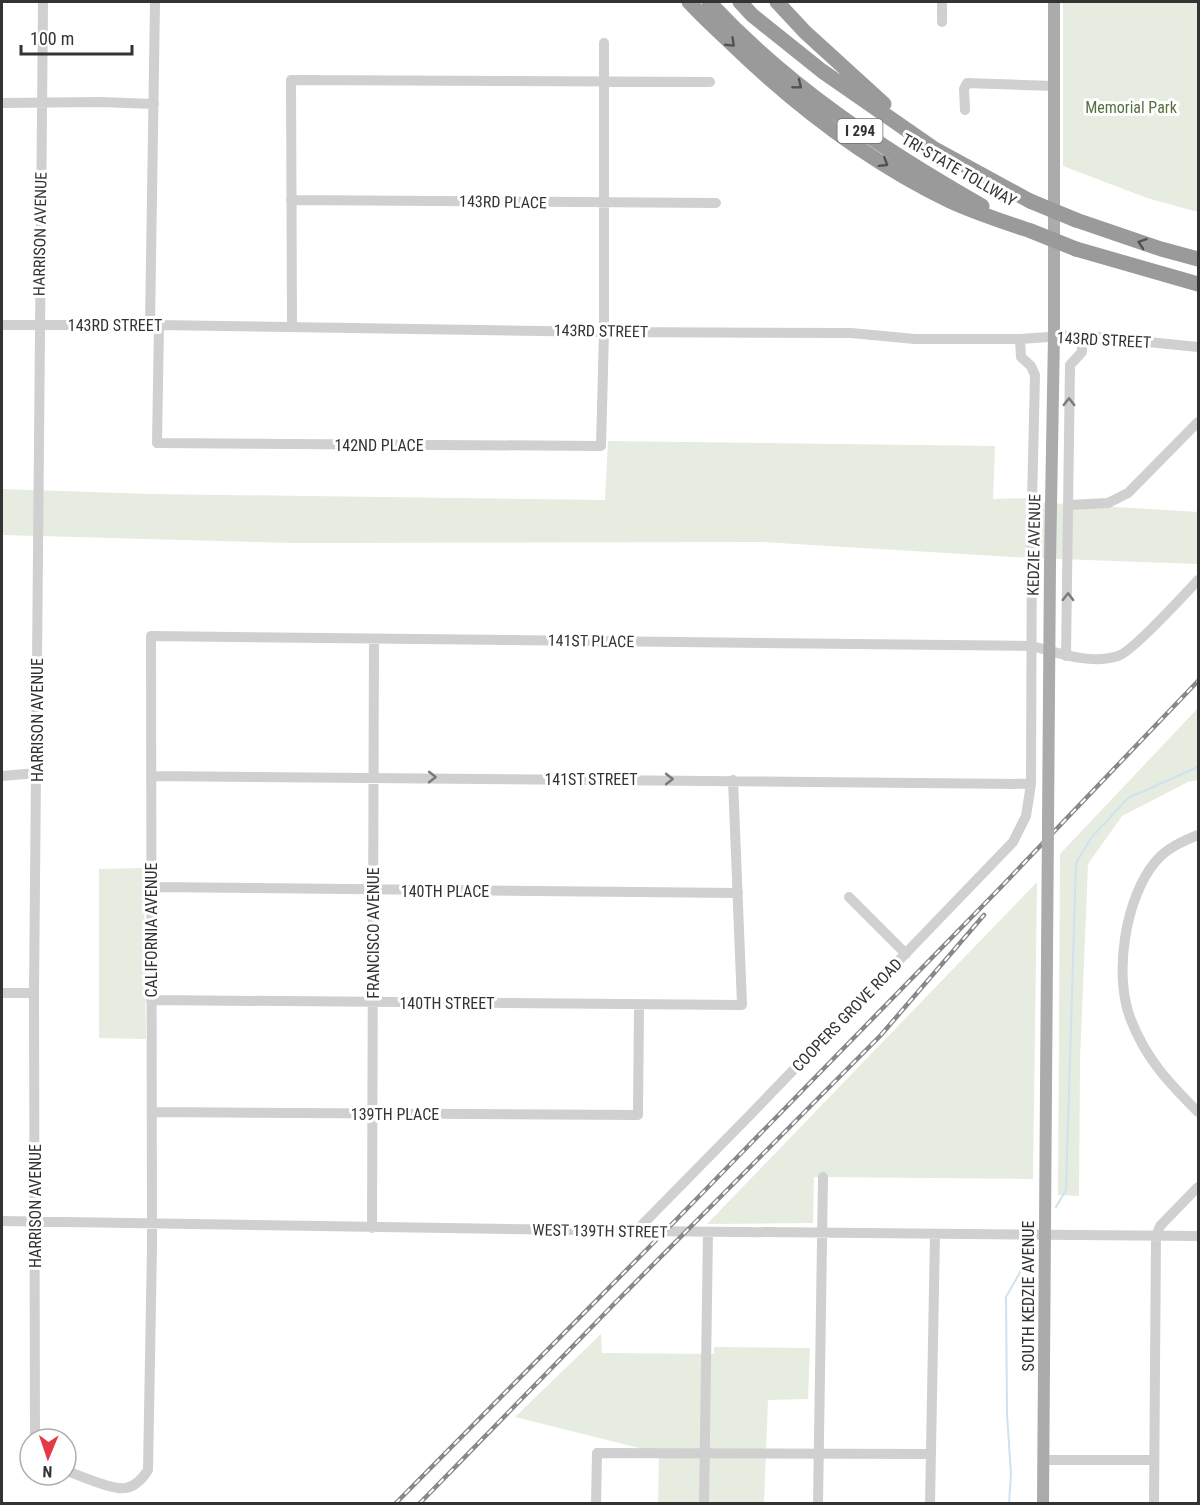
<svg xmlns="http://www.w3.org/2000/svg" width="1200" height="1505" viewBox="0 0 1200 1505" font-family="'Roboto Condensed',sans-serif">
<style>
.green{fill:#e6ecdf}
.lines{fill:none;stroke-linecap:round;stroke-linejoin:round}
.stream{stroke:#cfe2ee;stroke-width:2}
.minor{stroke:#d0d0d0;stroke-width:10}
.major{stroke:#ababab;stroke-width:12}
.highway{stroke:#9a9a9a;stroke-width:15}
.rail-casing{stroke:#888;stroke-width:4.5}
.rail{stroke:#fff;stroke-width:2;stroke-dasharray:7;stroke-linecap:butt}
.major-bridge{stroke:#ababab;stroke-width:12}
.highway-bridge{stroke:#9a9a9a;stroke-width:15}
.oneway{stroke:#525252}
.oneway2{stroke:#7a7a7a}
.labels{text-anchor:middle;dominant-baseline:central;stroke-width:6;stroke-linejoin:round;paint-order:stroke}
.shield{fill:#fff;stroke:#707070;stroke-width:1.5}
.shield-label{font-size:15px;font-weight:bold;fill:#333}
.park-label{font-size:16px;fill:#56703f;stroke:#fff}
.street-label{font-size:16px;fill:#333;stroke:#fff}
</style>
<rect width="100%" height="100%" fill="#fff"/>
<!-- green -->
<path class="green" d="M1063,2H1198V212L1147,198L1063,166Z
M608,441L995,446L993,499L1032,498L1033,502L1198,512V564L1032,558L760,542L294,543L2,535V489L151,494L605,500Z
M1198,708V780L1188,782L1122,816L1088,864L1080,1060L1079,1196L1058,1195L1060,854Z
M144,868L146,1039L99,1038V869Z
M1037,882L1033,1179L814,1177L813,1223L707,1224Z
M601,1334L602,1353L714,1354V1347L810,1348L808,1399L768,1400L764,1503H658L659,1453L515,1417Z"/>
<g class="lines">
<!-- stream -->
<path class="stream" d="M1056,1207L1066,1190L1076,863L1091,838L1128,798L1198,767
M1009,1504L1011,1474L1007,1414L1006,1297L1032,1251"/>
<!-- minor -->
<path class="minor" d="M942,22V2
M2,103L100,102L154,104
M965,110L964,89L967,83L1054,86
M291,200L716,203
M2,325H159L604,332L851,333L915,339H1020L1078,335L1198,347
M150,325L155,2
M159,325L157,443L601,446L604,332V43
M292,326L291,80L710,82
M1069,505L1108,503L1128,493L1198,422
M1066,656L1070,365L1082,352V346L1078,335
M2,776L36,773
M151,776L1031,784
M1198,835C1183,841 1167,848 1156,861C1125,897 1113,976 1131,1020C1146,1059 1169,1083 1198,1112
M151,887L738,893
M849,897L906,954
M2,993H34
M151,1000L742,1005L733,780
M152,1112L638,1115L639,1005
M2,1221L636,1231L1198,1236
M372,1228L374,639
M636,1231L751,1114L1013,842L1026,816L1031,784L1032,502L1035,375L1031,366L1021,357L1020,339
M35,1439L34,993L43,2
M1044,1460H1154
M66,1471C80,1475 113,1491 126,1488C136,1486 143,1478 148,1470L152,1246L151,636L1032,646C1059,653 1090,665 1118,656C1132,652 1185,594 1198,580
M596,1504L597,1453L930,1454
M704,1504L708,1232
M818,1504L823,1177
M930,1504L935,1234
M1154,1504L1156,1236L1160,1226L1198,1187"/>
<!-- major -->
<path class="major" d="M1050,562L1054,336V2
M1043,1504L1046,1088"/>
<!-- highway -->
<path class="highway" d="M689,2C702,16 717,30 731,43C795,105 869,162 950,201C976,213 1004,222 1031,231
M709,2C787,86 882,149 982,206
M740,2L752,15L822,71L933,148L1030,201
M777,2L805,32L884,104
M1076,220L1161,249L1198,259
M1076,249L1198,284"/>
<defs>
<path id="rail" d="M395,1504L675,1221L1002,886L1198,681
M419,1504L615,1303L881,1035L984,915"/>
</defs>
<!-- rail casing -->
<use href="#rail" class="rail-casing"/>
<!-- rail -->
<use href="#rail" class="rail"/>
<!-- major-bridge -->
<path class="major-bridge" d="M1046,1088L1050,562"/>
<!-- highway-bridge -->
<path class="highway-bridge" d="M1030,201L1076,220
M1031,231L1076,249"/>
</g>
<!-- one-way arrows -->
<defs><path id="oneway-chevron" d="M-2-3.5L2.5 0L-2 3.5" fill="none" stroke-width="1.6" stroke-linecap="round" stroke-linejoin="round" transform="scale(1.5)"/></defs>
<g class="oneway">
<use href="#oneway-chevron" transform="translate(731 43) rotate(44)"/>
<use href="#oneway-chevron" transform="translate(798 85) rotate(39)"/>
<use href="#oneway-chevron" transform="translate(884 163) rotate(32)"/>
<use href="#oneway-chevron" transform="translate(1142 243) rotate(-161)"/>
</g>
<g class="oneway2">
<use href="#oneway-chevron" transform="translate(1069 402) rotate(-90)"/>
<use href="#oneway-chevron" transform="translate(1068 597) rotate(-89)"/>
<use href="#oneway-chevron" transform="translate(432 777)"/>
<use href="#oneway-chevron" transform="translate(669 779)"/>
</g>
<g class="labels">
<!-- shield labels -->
<rect class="shield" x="837.5" y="119" width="45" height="24" rx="4.5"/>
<g class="shield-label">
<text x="860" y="131">I 294</text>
</g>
<!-- park labels -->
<g class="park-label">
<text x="1131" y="107">Memorial Park</text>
</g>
<!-- street labels -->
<g class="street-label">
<text transform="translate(959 170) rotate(30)">TRI-STATE TOLLWAY</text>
<text transform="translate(503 202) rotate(1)">143RD PLACE</text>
<text transform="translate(40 234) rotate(-89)">HARRISON AVENUE</text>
<text x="115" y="325">143RD STREET</text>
<text transform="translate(601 331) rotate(1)">143RD STREET</text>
<text transform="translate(1104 340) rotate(3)">143RD STREET</text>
<text x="379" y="445">142ND PLACE</text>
<text transform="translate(1034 545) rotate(-89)">KEDZIE AVENUE</text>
<text transform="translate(591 641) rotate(1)">141ST PLACE</text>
<text transform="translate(37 720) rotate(-90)">HARRISON AVENUE</text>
<text x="591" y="779">141ST STREET</text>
<text x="445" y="891">140TH PLACE</text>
<text transform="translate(151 930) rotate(-90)">CALIFORNIA AVENUE</text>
<text transform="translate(373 933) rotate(-90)">FRANCISCO AVENUE</text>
<text x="447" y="1003">140TH STREET</text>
<text transform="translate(847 1015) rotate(-46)">COOPERS GROVE ROAD</text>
<text x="395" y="1114">139TH PLACE</text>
<text transform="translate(35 1206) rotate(-90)">HARRISON AVENUE</text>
<text transform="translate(600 1231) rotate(1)">WEST 139TH STREET</text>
<text transform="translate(1028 1296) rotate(-90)">SOUTH KEDZIE AVENUE</text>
</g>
</g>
<!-- border -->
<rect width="1200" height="1505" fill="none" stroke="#333333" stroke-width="6"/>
<!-- north arrow -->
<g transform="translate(48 1457) rotate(182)"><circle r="28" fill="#ffffff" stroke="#adadad" stroke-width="1.5"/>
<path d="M0-4.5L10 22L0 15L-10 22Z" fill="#e63946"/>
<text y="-9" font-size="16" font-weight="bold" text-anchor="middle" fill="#333333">N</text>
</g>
<!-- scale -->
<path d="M21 45v9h111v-9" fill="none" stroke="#333333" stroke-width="3"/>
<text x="30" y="45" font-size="18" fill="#333333" stroke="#ffffff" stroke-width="4.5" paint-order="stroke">100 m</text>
</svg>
